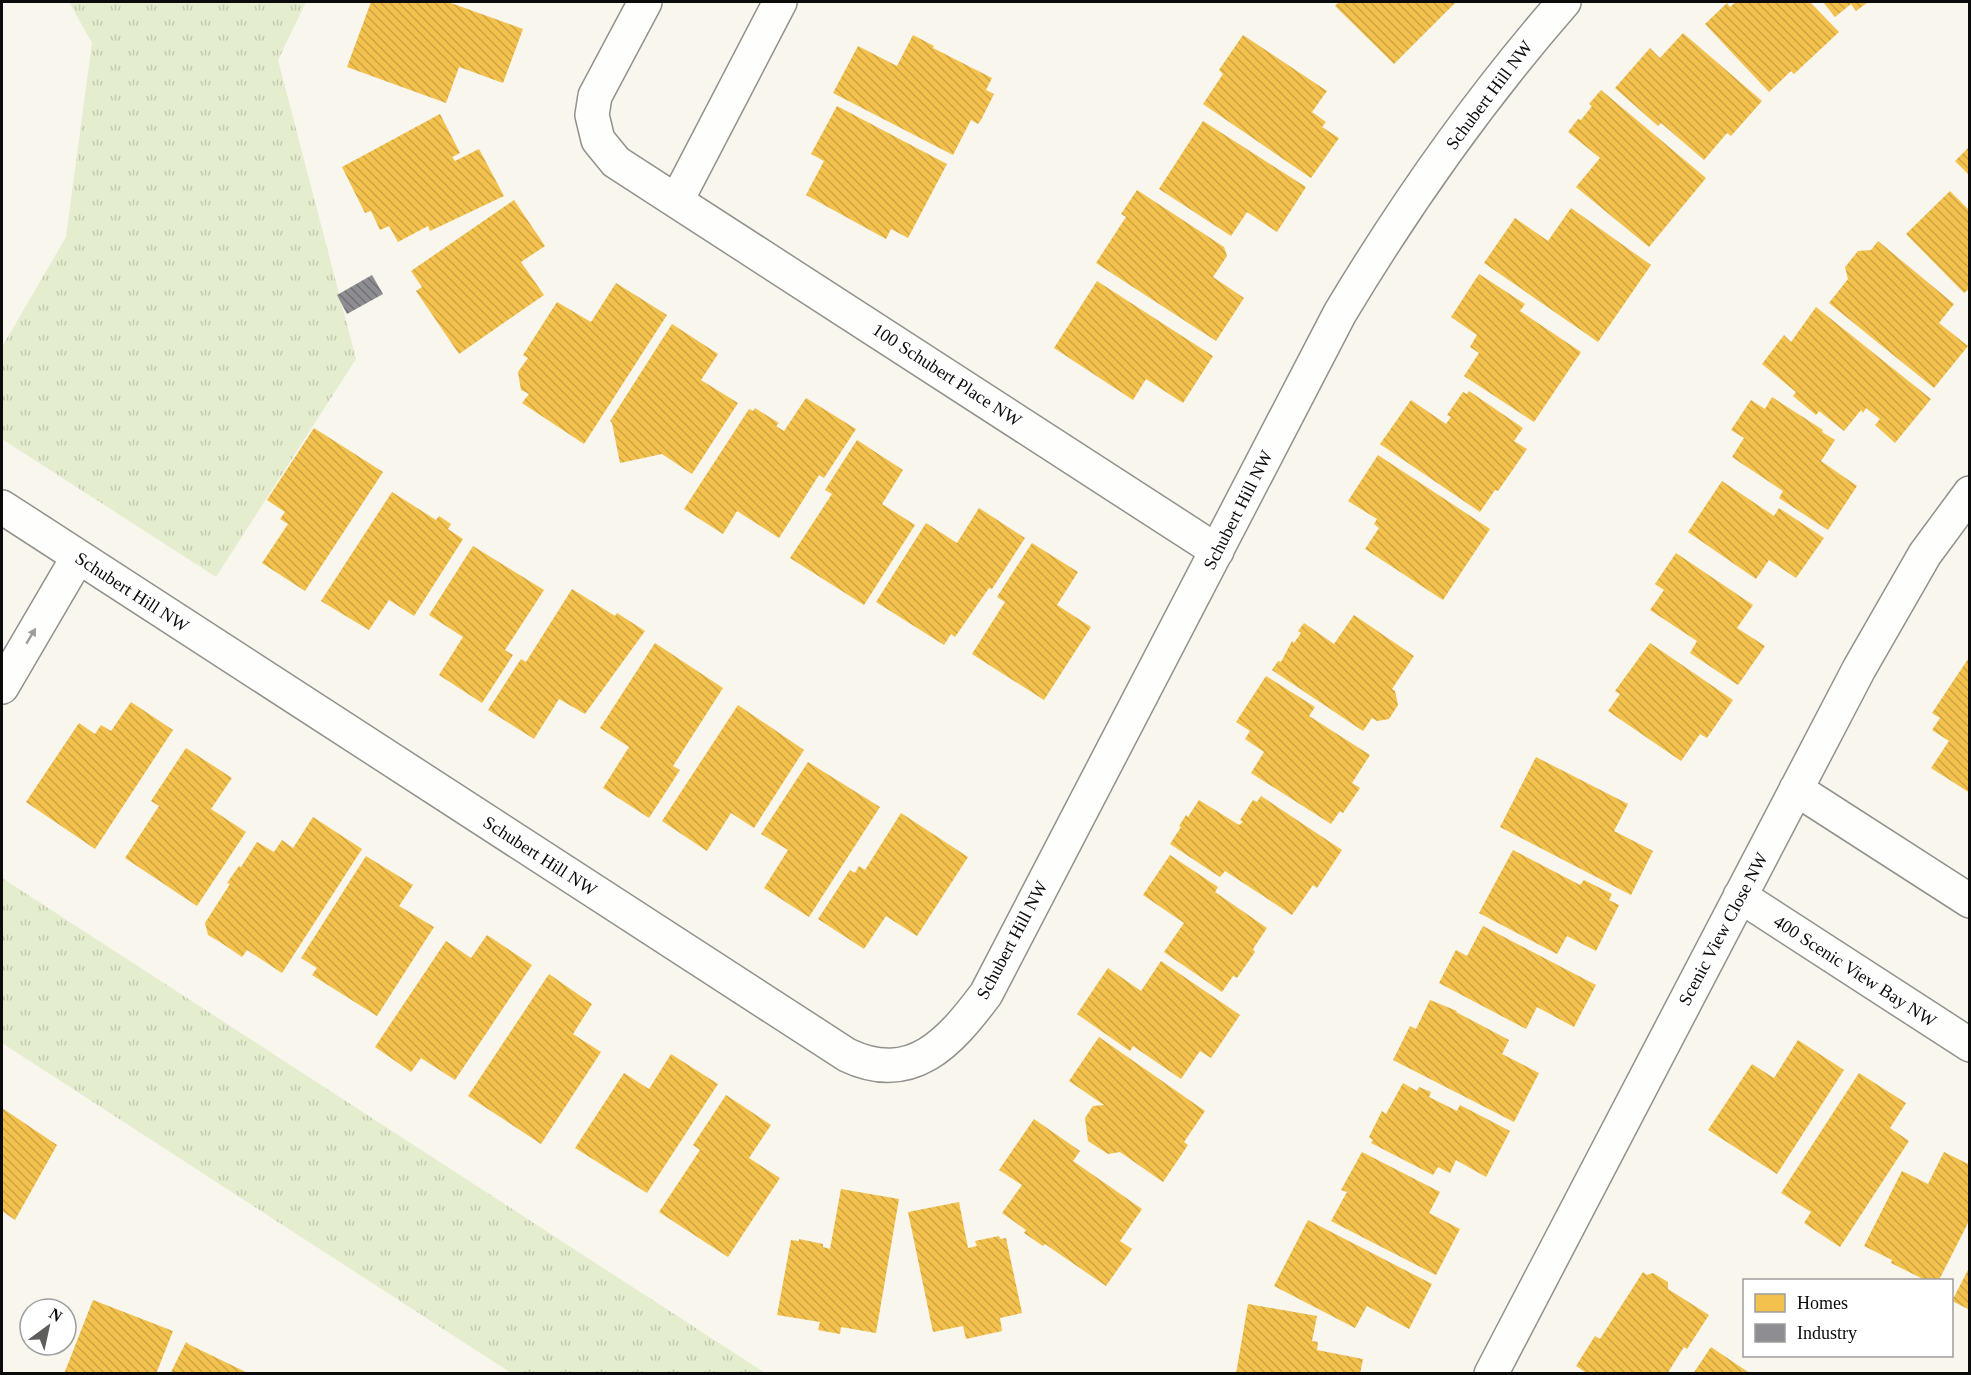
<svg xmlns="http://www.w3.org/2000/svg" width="1971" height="1375" viewBox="0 0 1971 1375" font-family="Georgia,serif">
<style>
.park{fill:url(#park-tufts)}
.homes{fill:url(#homes-back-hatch)}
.industry{fill:url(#industry-back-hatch)}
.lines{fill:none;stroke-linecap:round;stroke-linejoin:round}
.minor-casing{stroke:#92918d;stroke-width:36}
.minor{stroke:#fefefc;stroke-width:33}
.oneway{fill:#9d9d9c}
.labels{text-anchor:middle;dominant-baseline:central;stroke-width:6;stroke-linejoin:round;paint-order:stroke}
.street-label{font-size:18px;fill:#0b0b0b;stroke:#fff}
</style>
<defs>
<pattern id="park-tufts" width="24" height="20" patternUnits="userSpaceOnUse" patternTransform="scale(1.5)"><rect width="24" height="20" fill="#e5edcf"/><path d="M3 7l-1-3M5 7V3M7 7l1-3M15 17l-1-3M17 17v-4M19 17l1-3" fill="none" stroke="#c3cab0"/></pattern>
<pattern id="homes-back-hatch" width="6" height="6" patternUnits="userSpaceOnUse" patternTransform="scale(1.5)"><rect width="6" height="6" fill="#f2c14e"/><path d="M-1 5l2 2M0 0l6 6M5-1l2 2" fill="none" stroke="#cea443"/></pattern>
<pattern id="industry-back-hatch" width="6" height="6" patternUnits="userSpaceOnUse" patternTransform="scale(1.5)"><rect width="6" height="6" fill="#8d8d92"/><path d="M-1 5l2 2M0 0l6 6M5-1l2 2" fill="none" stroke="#717175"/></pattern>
</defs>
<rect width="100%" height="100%" fill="#f9f6ee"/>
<!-- park -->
<path class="park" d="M69,2H306L278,60L356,359L216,577L2,439V347L66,237L92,43Z
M2,878L765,1373H511L2,1043Z"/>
<!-- homes -->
<path class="homes" d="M371,2H448L523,29L503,83L459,67L446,103L347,67Z
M1339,2H1456L1394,64L1335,6Z
M1736,2H1810L1839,32L1794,74L1791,71L1769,92L1705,24L1727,3L1730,7Z
M1823,2H1868L1856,11L1851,4L1835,17Z
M1683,33L1762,101L1731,136L1727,133L1704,160L1661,123L1658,126L1615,88L1650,48L1660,58Z
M913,35L934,46L933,48L992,78L986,90L994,94L981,120L978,124L971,120L953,155L833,93L858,46L897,66Z
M1243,35L1327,91L1312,112L1326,122L1322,127L1339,138L1311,178L1203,104L1223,74L1219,70Z
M1601,90L1706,178L1649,247L1576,187L1600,158L1568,132L1578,119L1581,120L1592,106L1589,104Z
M837,106L947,164L908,238L891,229L886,239L806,195L824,161L811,154Z
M440,114L460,153L452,157L455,161L479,149L504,196L430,231L428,226L398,242L389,226L380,230L371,211L365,213L342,167Z
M1203,121L1306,187L1277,232L1247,212L1231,236L1159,189Z
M1970,146V176L1955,161Z
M1137,190L1224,247L1227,256L1213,277L1244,298L1216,341L1096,263L1126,217L1121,214Z
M1950,191L1970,211V288L1964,293L1906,234Z
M514,200L545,246L521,262L544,295L459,354L416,291L422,287L411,271Z
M1571,208L1651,265L1598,342L1484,263L1515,218L1548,241Z
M1878,241L1954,304L1939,323L1968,346L1934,388L1829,303L1848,279L1845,267L1858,251L1871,250Z
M1479,274L1525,304L1520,311L1581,352L1534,422L1464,376L1479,353L1470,347L1477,335L1451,317Z
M1097,281L1213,356L1183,403L1146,379L1133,400L1054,348Z
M616,283L667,315L584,444L522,403L529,394L521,390L518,372L528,358L523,355L557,302L591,322Z
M1816,307L1931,399L1895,443L1875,425L1880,419L1866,408L1863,413L1861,410L1844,431L1819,411L1816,415L1793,396L1796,392L1762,364L1784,335L1791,342Z
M672,324L718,354L701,380L738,403L692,474L662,454L620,463L612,423L610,421Z
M1469,391L1523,428L1514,441L1527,449L1498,491L1495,490L1480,512L1380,444L1411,400L1446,424L1451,417L1447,415L1463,392L1467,394Z
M1772,397L1823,430L1822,432L1835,440L1821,461L1857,486L1828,530L1779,498L1783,491L1732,457L1744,438L1731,430L1751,400L1765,409Z
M806,398L856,429L824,478L819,475L779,538L737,511L723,534L684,509L749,409L753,411L755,408L779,423L776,426L784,431Z
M314,428L383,472L305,591L262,563L288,524L280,519L285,512L267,500Z
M857,440L903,470L882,504L915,525L864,605L790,558L832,494L825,490Z
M1378,455L1490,529L1443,600L1365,549L1379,528L1374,524L1377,519L1348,501Z
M1722,481L1774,516L1779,508L1824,538L1796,578L1769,560L1756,579L1688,532Z
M392,492L436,520L439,516L451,524L448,529L463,539L414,616L389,600L369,630L321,601Z
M979,508L1025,538L992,589L989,588L955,637L951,634L944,645L876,602L926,523L957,543Z
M1032,543L1078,572L1057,605L1091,627L1044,700L972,654L1005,602L997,597Z
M473,546L544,590L505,650L513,655L482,703L439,675L463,637L429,615Z
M1676,553L1753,605L1737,628L1765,646L1738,685L1690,653L1697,641L1650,610L1664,590L1655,584Z
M572,589L615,616L617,613L645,631L585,714L559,699L534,739L488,710L521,659L526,662Z
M1354,615L1414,656L1392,689L1395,691L1398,705L1389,719L1377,721L1372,718L1363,731L1272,670L1278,661L1281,662L1292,641L1294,643L1301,633L1298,631L1304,623L1334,644Z
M655,643L723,688L673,766L680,770L649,818L603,788L629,747L600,728Z
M1650,643L1733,700L1707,738L1700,734L1681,761L1608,711L1620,694L1615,691Z
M1970,656V793L1931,768L1949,741L1932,730L1940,718L1932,713Z
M1266,676L1315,707L1309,716L1370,755L1352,783L1360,788L1343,813L1340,811L1331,824L1251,773L1264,752L1245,739L1250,731L1236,722Z
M131,702L173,730L95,849L26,802L79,723L95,734L101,725L111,731Z
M738,705L804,750L754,828L731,813L707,851L662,821Z
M186,748L232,778L211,809L246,832L197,906L125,858L159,806L151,801Z
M1536,757L1628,804L1614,831L1653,851L1631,895L1500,827Z
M808,762L880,807L809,917L764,888L788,850L761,834Z
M1261,796L1342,850L1317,888L1313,885L1292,915L1225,871L1220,877L1170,844L1181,827L1179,826L1186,815L1188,817L1199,800L1239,825L1243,822L1240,820L1253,800L1257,802Z
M901,813L968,857L917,936L886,916L864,949L818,919L850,870L855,873L859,866L865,870Z
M313,817L362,849L282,973L247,950L242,957L220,942L208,935L205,923L230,884L227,883L239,866L241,867L257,842L274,852L282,840L293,848Z
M1513,850L1580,885L1584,880L1612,894L1609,900L1619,905L1596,951L1567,936L1557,954L1479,913Z
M1170,855L1218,887L1215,892L1267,928L1253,949L1255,952L1237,978L1233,976L1222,992L1164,952L1184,923L1143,895Z
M366,856L413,885L399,906L434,927L377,1016L312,975L317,968L301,958Z
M1483,926L1596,985L1574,1027L1537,1007L1526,1029L1439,983L1456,950L1467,956Z
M487,935L532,965L455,1080L421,1058L411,1072L375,1047L446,941L471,958Z
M1161,961L1240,1015L1211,1058L1200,1051L1181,1079L1133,1046L1130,1051L1077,1014L1108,968L1141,991Z
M549,974L592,1004L573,1034L601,1052L541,1144L468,1096Z
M1430,1000L1457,1011L1456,1012L1509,1040L1502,1054L1539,1073L1514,1122L1393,1060L1410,1026L1416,1029Z
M1099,1037L1205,1111L1184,1142L1188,1145L1163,1182L1120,1152L1108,1154L1088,1141L1085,1118L1093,1106L1104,1105L1069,1081Z
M1798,1040L1844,1070L1777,1174L1708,1130L1752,1064L1774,1078Z
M671,1054L718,1084L647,1193L575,1148L624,1073L649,1089Z
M1859,1073L1906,1103L1890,1128L1909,1141L1840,1247L1804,1223L1811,1212L1781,1193Z
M1403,1083L1417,1091L1419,1087L1431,1092L1429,1097L1457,1111L1460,1105L1510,1131L1486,1177L1456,1160L1450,1173L1438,1167L1433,1175L1371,1143L1373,1140L1369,1137L1382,1111L1386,1114Z
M726,1095L771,1125L749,1158L780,1178L728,1257L659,1212L700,1150L693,1145Z
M2,1108L57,1145L15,1220L2,1211Z
M1034,1119L1080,1151L1073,1161L1142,1209L1120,1241L1132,1249L1106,1286L1045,1244L1043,1246L1024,1233L1026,1230L1002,1213L1022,1185L999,1170Z
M1362,1152L1440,1192L1429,1213L1460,1229L1436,1275L1331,1221L1347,1192L1341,1190Z
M1944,1152L1970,1165V1219L1939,1280H1925L1891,1263L1892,1260L1864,1246L1902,1171L1928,1184Z
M841,1189L899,1199L876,1333L841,1327L840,1334L818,1330L820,1322L777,1315L791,1240L799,1241V1239L823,1244V1247L830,1249Z
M959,1202L968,1248L977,1246L975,1241L999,1236L1000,1239L1006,1238L1022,1313L1000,1318L1002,1331L966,1339L963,1326L933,1332L908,1212Z
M1308,1220L1432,1284L1409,1329L1367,1306L1355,1328L1274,1286Z
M1970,1266V1310L1952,1301Z
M1643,1272L1647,1275L1653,1273L1668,1282V1289L1709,1315L1687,1349L1684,1347L1667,1374H1588L1576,1366L1595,1336L1600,1339Z
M93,1300L173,1331L156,1374H64Z
M1248,1304L1317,1316L1312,1341L1318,1342L1317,1350L1363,1359L1360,1374H1236Z
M186,1342L190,1345L250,1374H170Z
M1711,1347L1751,1374H1693Z"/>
<!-- industry -->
<path class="industry" d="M372,275L383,294L347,314L337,295Z"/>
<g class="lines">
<defs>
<path id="minor" d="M645,2L595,96L592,115L598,140L616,162L1217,551
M677,200L780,2
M2,507L847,1055C912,1086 950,1042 986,994L1340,313C1406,203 1480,98 1564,2
M2,687L78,557
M1796,789L1970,901
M1740,896L1970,1045
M1491,1374L1859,669L1925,554L1970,493"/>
</defs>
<!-- minor casing -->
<use href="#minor" class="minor-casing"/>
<!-- minor -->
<use href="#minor" class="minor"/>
</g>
<!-- one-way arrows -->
<defs><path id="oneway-solid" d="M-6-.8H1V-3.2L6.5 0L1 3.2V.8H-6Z" transform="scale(1.5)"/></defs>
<use class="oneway" href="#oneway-solid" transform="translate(31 636) rotate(-59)"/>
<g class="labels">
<!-- street labels -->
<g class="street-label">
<text transform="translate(1489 95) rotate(-53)">Schubert Hill NW</text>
<text transform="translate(947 375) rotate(33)">100 Schubert Place NW</text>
<text transform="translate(1238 510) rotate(-63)">Schubert Hill NW</text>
<text transform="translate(132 592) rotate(33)">Schubert Hill NW</text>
<text transform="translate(540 856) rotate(33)">Schubert Hill NW</text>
<text transform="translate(1723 929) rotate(-62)">Scenic View Close NW</text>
<text transform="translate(1012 940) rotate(-62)">Schubert Hill NW</text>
<text transform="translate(1855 971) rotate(33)">400 Scenic View Bay NW</text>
</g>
</g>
<!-- border -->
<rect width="1971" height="1375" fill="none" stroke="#0b0b0b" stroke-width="6"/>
<!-- legend -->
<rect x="1743" y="1279" width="210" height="78" fill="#ffffff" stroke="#9d9d9d" stroke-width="1.5"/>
<rect x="1755" y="1294" width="30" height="18" fill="#f2c14e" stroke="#9d9d9d" stroke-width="1.5"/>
<text x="1797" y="1309" font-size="18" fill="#0b0b0b">Homes</text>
<rect x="1755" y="1324" width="30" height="18" fill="#8d8d92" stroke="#9d9d9d" stroke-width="1.5"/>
<text x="1797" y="1339" font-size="18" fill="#0b0b0b">Industry</text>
<!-- north arrow -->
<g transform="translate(48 1327) rotate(33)"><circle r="28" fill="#ffffff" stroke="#9d9d9d" stroke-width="1.5"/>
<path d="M0-4.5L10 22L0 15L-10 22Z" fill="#5e5d5a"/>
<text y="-9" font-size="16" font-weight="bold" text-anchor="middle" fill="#0b0b0b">N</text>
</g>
</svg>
